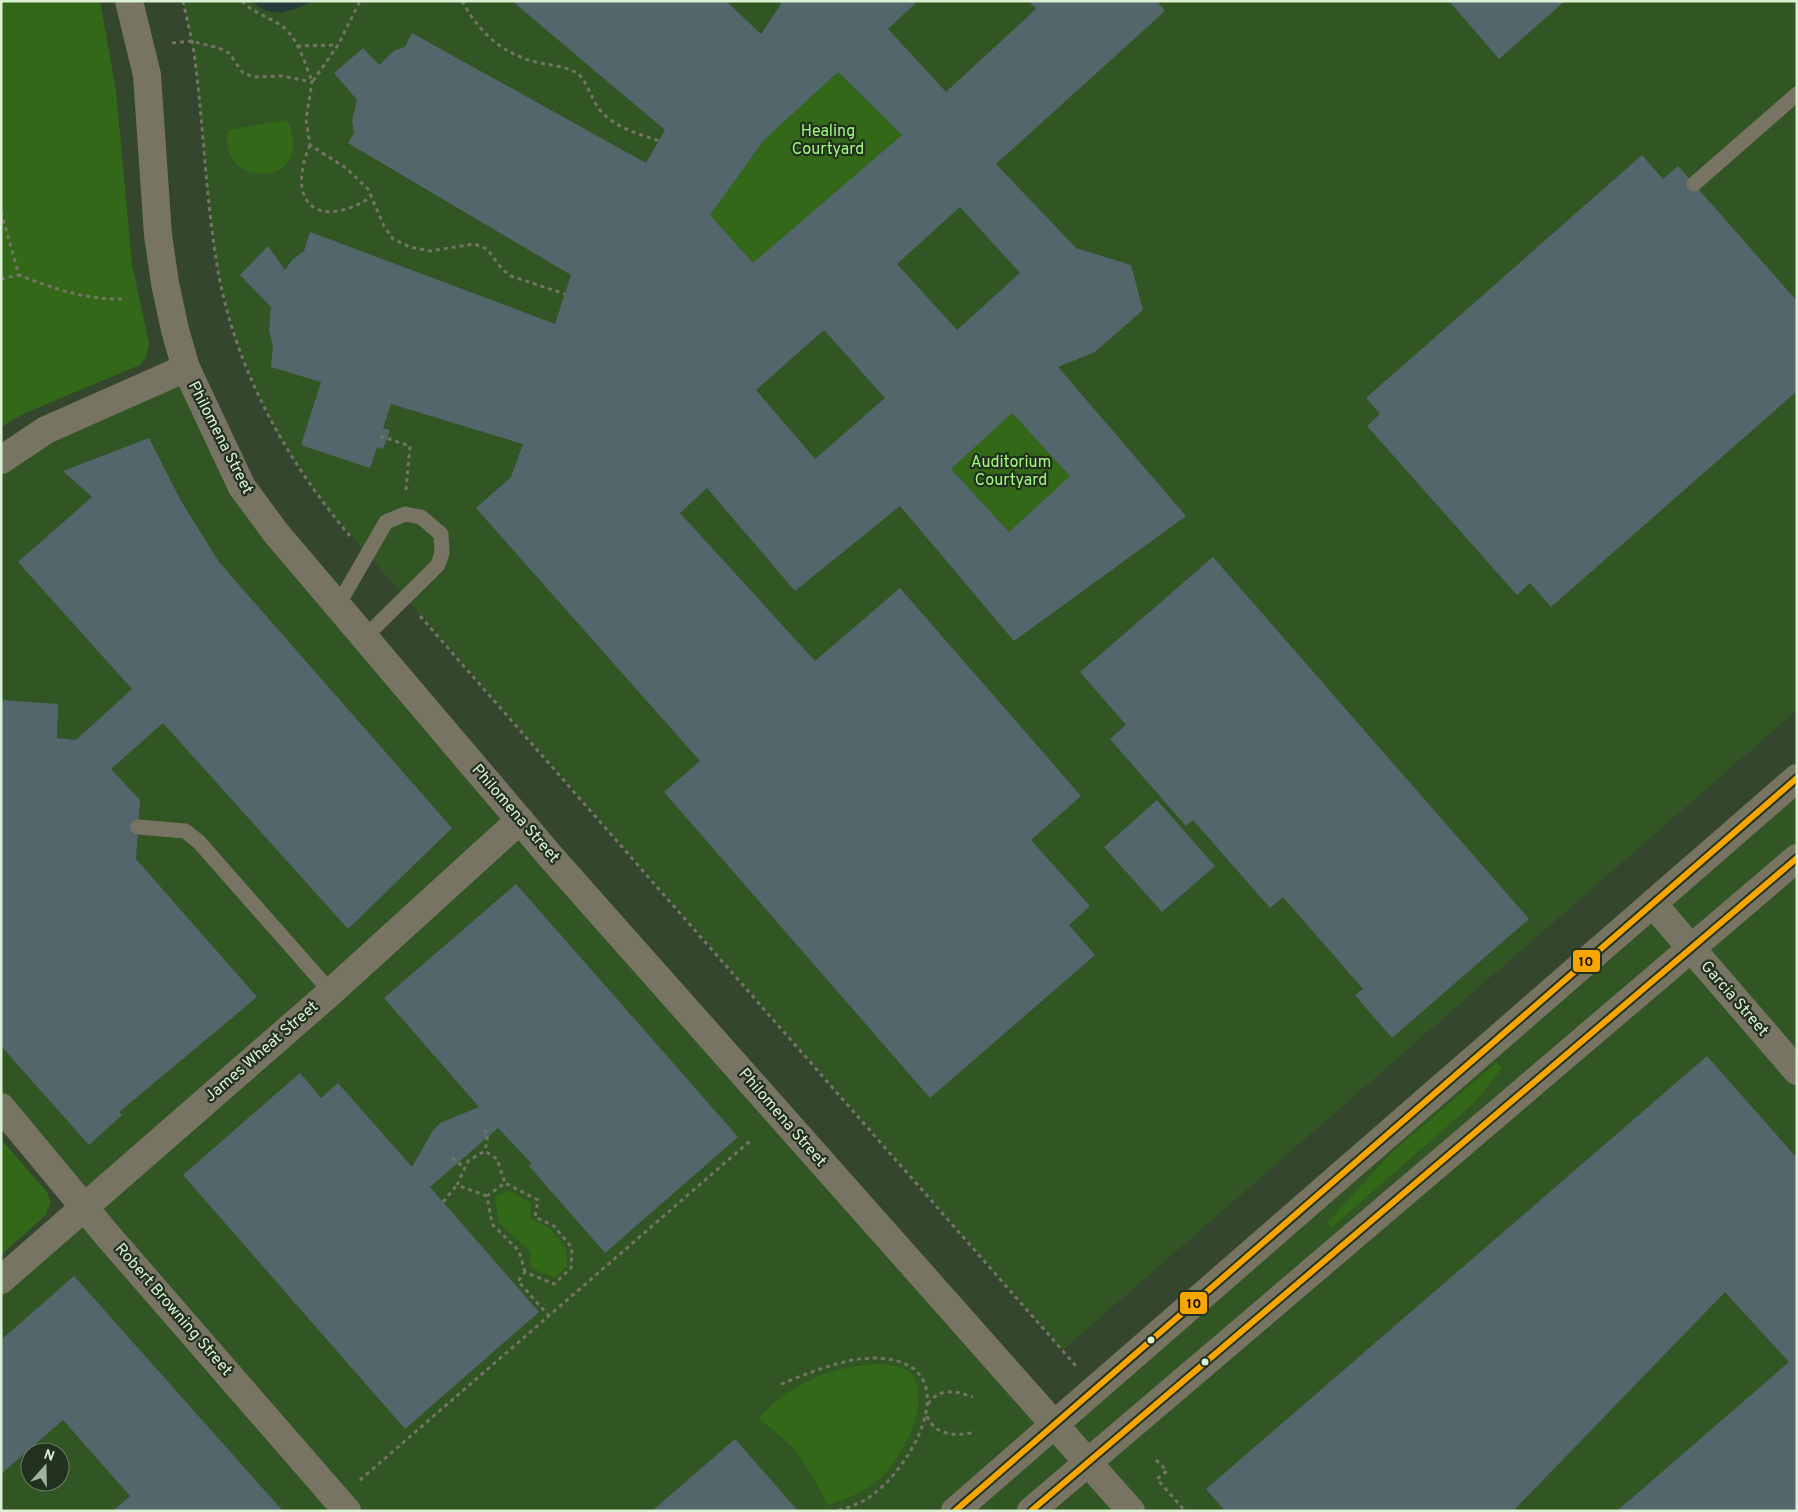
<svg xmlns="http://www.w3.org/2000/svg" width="1798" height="1512" viewBox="0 0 1798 1512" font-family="Overpass,sans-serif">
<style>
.built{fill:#325524;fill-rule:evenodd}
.green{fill:#326818}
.water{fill:#253c3a}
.building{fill:#53666c;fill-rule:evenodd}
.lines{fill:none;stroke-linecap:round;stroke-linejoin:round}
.path{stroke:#737465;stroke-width:3;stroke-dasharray:4 4;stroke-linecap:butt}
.service{stroke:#787464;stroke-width:15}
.minor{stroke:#787464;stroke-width:28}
.tertiary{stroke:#787464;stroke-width:28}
.bus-1-casing{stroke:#22311d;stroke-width:10}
.bus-1{stroke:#f7a600;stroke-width:6}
.bus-dot{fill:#dcf0d6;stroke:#22311d;stroke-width:2}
.labels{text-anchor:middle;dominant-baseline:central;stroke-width:4.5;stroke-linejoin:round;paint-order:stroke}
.park-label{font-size:16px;fill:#a0f87f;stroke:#22311d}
.street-label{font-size:16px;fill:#dcf0d6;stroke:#22311d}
.line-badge{stroke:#22311d;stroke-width:2}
.pale-badge-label{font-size:14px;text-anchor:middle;font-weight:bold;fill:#111}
</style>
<rect width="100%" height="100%" fill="#34462e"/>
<!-- built -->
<path class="built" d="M183,1H1797V710L1063,1350L329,510L280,438L262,402L235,338L218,273L209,207L195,60Z
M186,368L242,487L1053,1425L1797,779V1511H1V1280L84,1206L1,1107V460ZM30,1452H60V1482H30Z"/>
<!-- green -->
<path class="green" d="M1,1H100L116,90L132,264L149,343L146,357L140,365L25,413L1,427Z
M838,72L902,135L753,263L710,215L764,140Z
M287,120C319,186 218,194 228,130Z
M1012,413L1070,476L1009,532L951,469Z
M1497,1062L1502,1068L1476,1101L1331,1228L1327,1223L1390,1154Z
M1,1139L47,1192L51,1202L45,1216L1,1255Z
M511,1191L531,1204L530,1218L551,1229L566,1248L567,1266L555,1278L531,1268L530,1251L499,1223L495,1196Z
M878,1364C890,1365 905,1365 913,1376C932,1406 899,1463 876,1482C862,1493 846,1499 828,1505C815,1481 803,1457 783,1438C775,1431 766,1425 758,1419C789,1384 831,1366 878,1364Z"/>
<!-- water -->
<path class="water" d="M252,1H312C291,12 270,20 252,1Z"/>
<!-- building -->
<path class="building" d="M512,1H726L761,34L781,4L779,1H918L888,29L946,92L1036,9L1029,1H1157L1165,11L996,164L1076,248L1131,265L1143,310L1095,352L1058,367L1186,516L1014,641L900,506L795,591L707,488L680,513L815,661L900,588L1081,796L1031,840L1090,906L1069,925L1095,955L930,1098L664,792L700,761L476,508L511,477L523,444L391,404L383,428L390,430L383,449L377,447L370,468L301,445L321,382L271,367L273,345L269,331L271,307L240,275L268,246L285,270L292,260L304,251L310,232L555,324L571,275L348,143L354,133L352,121L357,100L334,73L363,48L379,65L395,50L405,47L412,33L646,163L665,130ZM838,72L902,135L753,263L710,215L764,140ZM960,207L1020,273L957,330L897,264ZM824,330L885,398L815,459L756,390ZM1012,413L1070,476L1009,532L951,469Z
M1449,1H1565L1499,59Z
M1642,155L1663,179L1678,166L1797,301V391L1551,607L1530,583L1517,595L1367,426L1380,414L1366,398Z
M149,438L181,501L219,562L452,828L348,929L163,723L111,769L140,800L136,859L257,997L119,1112L122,1115L89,1145L1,1046V700L58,704L57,738L76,740L132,689L18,562L92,497L63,471Z
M1213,557L1529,919L1392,1038L1355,995L1363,989L1283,897L1270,908L1193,820L1186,826L1110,739L1126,725L1080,672Z
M1157,800L1215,866L1162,912L1104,847Z
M516,884L738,1137L605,1253L529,1166L532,1164L498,1128L430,1187L539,1312L405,1429L183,1175L300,1073L321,1098L338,1083L412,1167L432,1132L440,1123L479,1107L384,998Z
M1707,1056L1797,1158V1511H1617L1789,1362L1725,1292L1513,1511H1225L1206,1489Z
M74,1276L283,1511H113L130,1496L63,1420L1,1474V1340Z
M735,1439L798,1511H652Z"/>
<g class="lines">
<!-- path -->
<path class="path" d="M183,1C187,21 193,41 195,61C204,131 206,202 218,271C236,370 286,460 350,536
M242,1C253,13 269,17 282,26C298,38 305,64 312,81
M462,1C480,34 504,55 540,63C551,65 567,67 577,73C587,81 590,95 597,106C610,126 636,133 659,141
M172,43L191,41L219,48L229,53L243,73L254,77L282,76L312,82L306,119L310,145L346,168L368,189L384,226L393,239L410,247L430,251L474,244L487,249L502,269L511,276L565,294
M297,46L338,45
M313,81L338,45L360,1
M310,145C285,203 318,231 371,197
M1,164V165
M1,212L19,275C54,289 86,300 124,299
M1,279L19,275
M380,436L410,446L406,490
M420,616L1076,1366
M484,1130L488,1134L485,1151
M452,1158L465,1168
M487,1196L457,1185L468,1161L485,1151L497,1159L505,1183
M443,1202L457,1185
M525,1272L519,1251L492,1224L487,1196L505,1183L538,1200L535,1217L554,1226L572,1248L571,1268L554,1284L525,1272L518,1281L548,1315
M781,1384C809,1373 841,1359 872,1358C970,1358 917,1463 871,1496C862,1503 848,1508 836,1511
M928,1404C940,1387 955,1391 973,1397
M927,1416C935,1435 953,1436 972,1433
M1156,1460L1167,1471L1157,1479L1185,1511
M360,1480L750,1141"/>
<!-- service -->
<path class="service" d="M1694,184L1797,94
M338,605L386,522L405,514L421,517L441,534L442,553L438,565L365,637
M138,827L185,831L199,842L331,992"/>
<!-- minor -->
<path class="minor" d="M129,1L147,75L158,235L165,283L175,330L186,368L242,487L276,533L551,857L1131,1511
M1,460L46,430L186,368
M1653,904L1797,1071
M1,1107L108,1236L347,1511
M1,1280L331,992L520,820"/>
<!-- tertiary -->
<path class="tertiary" d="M955,1511L1797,778
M1031,1511L1797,858"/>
<defs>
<path id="bus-1" d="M955,1511L1797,778
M1031,1511L1797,858"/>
</defs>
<!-- bus-1 casing -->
<use href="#bus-1" class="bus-1-casing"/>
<!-- bus-1 -->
<use href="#bus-1" class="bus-1"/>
</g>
<!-- markers -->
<g class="bus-dot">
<circle cx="1151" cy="1340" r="4.5"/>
<circle cx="1205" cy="1362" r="4.5"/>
</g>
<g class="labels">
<!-- park labels -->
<g class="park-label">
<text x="828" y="132">Healing<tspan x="828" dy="18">Courtyard</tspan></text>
<text x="1011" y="463">Auditorium<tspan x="1011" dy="18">Courtyard</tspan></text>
</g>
<!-- street labels -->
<g class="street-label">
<text transform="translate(220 438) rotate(63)">Philomena Street</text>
<text transform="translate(515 814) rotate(49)">Philomena Street</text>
<text transform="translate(1734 999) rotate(49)">Garcia Street</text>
<text transform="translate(262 1052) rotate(-41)">James Wheat Street</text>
<text transform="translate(782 1118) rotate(49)">Philomena Street</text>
<text transform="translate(173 1310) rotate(49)">Robert Browning Street</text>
</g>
</g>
<g class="line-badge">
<rect x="1572" y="949" width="29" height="24" rx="5" fill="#f7a600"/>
<rect x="1179" y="1291" width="29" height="24" rx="5" fill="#f7a600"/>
</g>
<g class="pale-badge-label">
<text x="1586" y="966">10</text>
<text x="1194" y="1308">10</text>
</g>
<!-- border -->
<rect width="1798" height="1512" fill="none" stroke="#dcf0d6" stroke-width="5"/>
<!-- north arrow -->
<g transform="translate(45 1467) rotate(20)"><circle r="24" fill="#22311d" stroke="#6c7d67"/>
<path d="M0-4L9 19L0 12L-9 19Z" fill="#a1b49b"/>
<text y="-8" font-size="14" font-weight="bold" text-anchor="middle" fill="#dcf0d6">N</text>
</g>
</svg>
